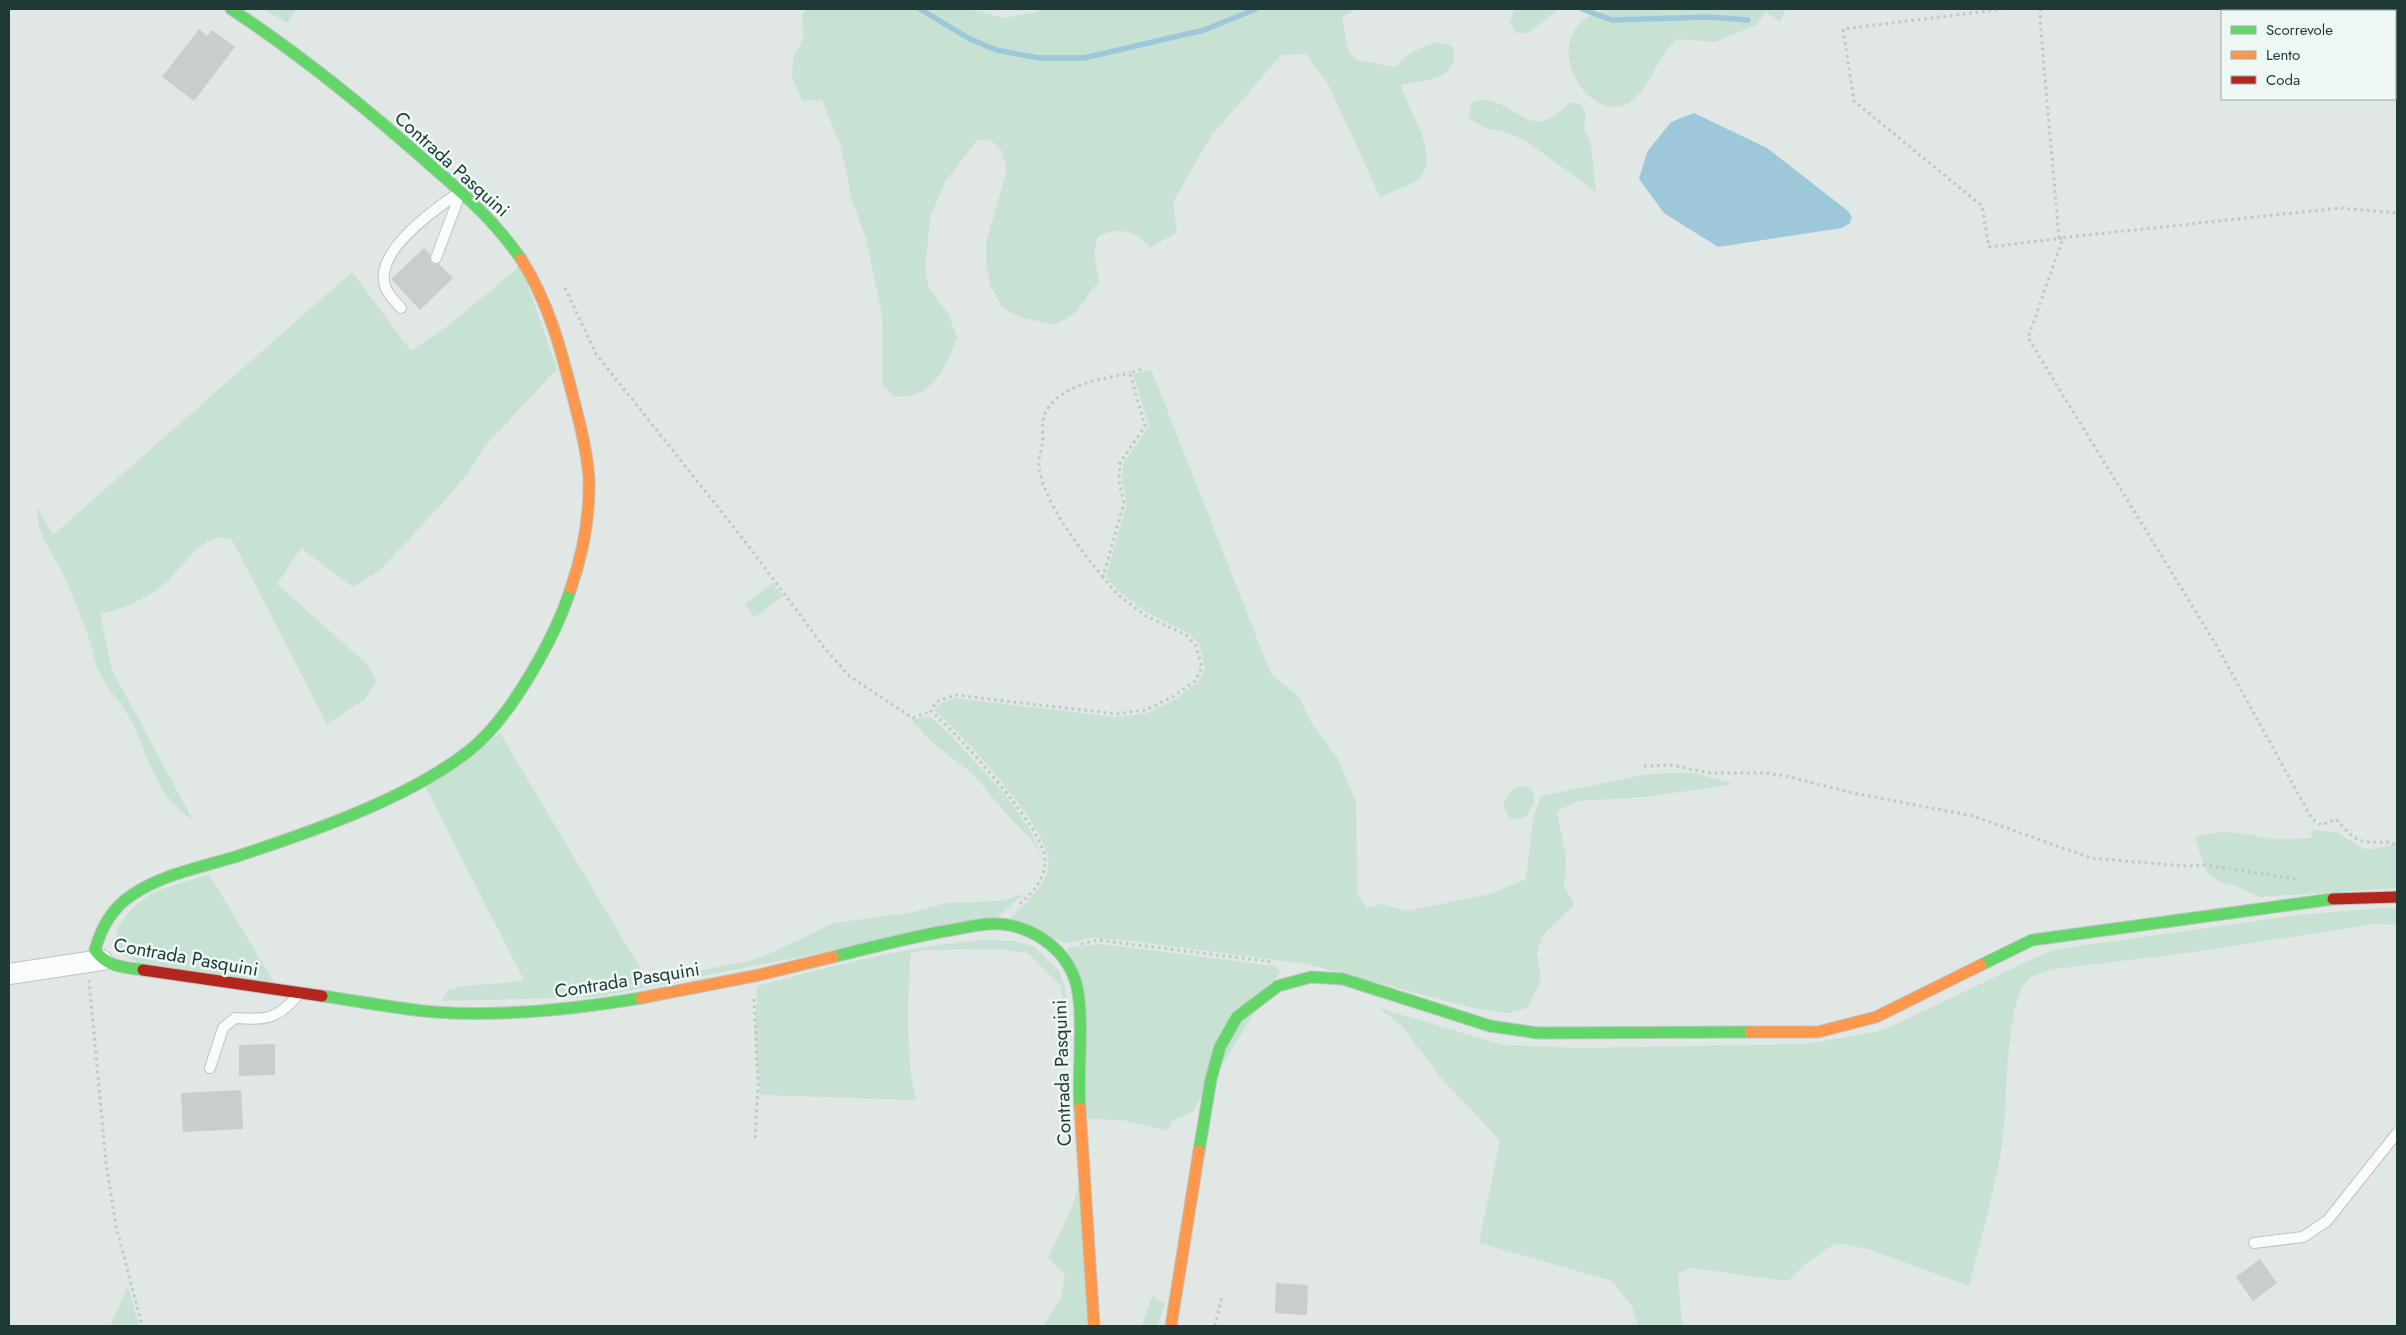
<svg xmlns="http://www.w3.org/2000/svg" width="2406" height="1335" viewBox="0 0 2406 1335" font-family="Jost,sans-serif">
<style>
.green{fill:#c7e2d3}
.water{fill:#9dc8d9}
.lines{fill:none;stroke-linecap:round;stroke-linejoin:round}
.stream{stroke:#9dc8d9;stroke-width:5.5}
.building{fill:#c7cecc}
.lane-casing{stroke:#bdc4c2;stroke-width:12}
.street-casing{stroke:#bdc4c2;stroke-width:22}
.fast-casing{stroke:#bcc5c3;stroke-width:13}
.slow-casing{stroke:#bcc5c3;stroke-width:13}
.jam-casing{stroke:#bcc5c3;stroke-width:13}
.path{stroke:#bec7c6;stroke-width:3;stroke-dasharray:2.5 4;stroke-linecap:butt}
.lane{stroke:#fafbfb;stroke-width:10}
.street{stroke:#fafbfb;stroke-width:20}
.fast{stroke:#63d668;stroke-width:11}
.slow{stroke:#ff974d;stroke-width:11}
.jam{stroke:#b3261e;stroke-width:11}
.labels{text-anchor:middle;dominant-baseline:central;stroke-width:5;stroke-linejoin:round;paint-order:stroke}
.street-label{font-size:19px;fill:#1e3a37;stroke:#edf7f3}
</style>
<rect width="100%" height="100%" fill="#e0e7e5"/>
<!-- green -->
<path class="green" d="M263,9H297L287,23Z
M806,9H971L1004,18L1036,12L1041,9H1356L1342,18L1349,53L1357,60L1395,67L1405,57L1421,48L1437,42L1452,46C1463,79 1424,81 1401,85C1407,110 1442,155 1419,179C1415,183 1387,194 1380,197L1328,84L1306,54L1281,55L1211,136L1173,202L1177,232L1150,248C1136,230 1120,227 1098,236L1094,253L1099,281L1075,313L1055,325L1020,317L1002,307L990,285L986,263V243L1007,169L1002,151L990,139L977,140L945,182L930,218L925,273L930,290L948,313L957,337C950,358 938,387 914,395C908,397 901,396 895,397L883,385L882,315L874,276L867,242L852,200L840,144L822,100L802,101L792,76L793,59L804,36L802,15Z
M1514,9H1558L1529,33H1516L1510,24Z
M1607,9H1786L1780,22L1766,12L1756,25L1715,42L1677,39C1658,56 1653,81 1635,98C1592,138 1526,30 1607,9Z
M1483,99C1525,106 1530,144 1570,102L1581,105L1586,113L1584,129L1591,144L1596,192L1526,141L1508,133L1486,128L1468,118L1471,103Z
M521,265L557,369L484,447L469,472L440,506L380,570L353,587L301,548L277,584L370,667L376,681L365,699L327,724L232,540C227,540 221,537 217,538C199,540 175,577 159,588C142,601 121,609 100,614L112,670L193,820C160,799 149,763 135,728C125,706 106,689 97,667C94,660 93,652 91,644C84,623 74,601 66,580C55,555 36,537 37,507L53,535L352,272L411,351L449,325Z
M1151,369L1271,674L1299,697L1312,724L1338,759L1356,802L1357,895L1367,908L1382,904L1407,911L1490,894L1526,879L1533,819L1541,796L1648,774L1694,773L1734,784L1646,797L1578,801L1557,811L1566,859L1564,885L1574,905L1542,936L1537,953L1541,980L1527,1008L1510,1013L1477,1009L1306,964L1123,940L1093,938L1066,943L1006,922C1022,906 1053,882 1048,857C1042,821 963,735 934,710L938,705L955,698L1116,717L1147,713L1176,699L1197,683L1205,668L1199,644L1188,633L1148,613L1118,591L1106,577L1127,503L1122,481L1123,464L1149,426L1133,375Z
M773,583L783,596L754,618L745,604Z
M924,717L932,718L952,737L1002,791L1029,828L1042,858L1031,839L1003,810L973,774L935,745L912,721Z
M500,733L646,978L676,975L749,961L776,951L833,923L909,913L946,903L999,901L1024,894L995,919L596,997L442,1001L448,990C472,982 499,986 524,980L426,788Z
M1523,786C1540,791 1534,804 1527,816L1515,820L1509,818L1503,806C1507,794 1511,789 1523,786Z
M2314,830L2338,833L2364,849H2376L2397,843V888L2259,897L2234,885L2218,881L2206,871L2195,838C2227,826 2246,836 2277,839C2289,840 2301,838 2313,838L2310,832Z
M209,874L276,986L144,966L118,952C109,929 129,909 148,896C160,888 193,880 209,874Z
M2383,908H2397V925L2375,924L2194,952L2055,969C2043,973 2029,974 2023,986C2004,1024 2008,1101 2002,1144C1995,1190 1980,1240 1969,1286L1868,1249L1836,1243L1805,1264L1788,1281L1691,1268L1678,1274L1682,1326H1638L1632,1306L1612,1281L1479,1243L1500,1140L1441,1078L1402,1026L1379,1008L1503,1045L1578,1048L1808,1044L1884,1030L2045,953L2064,948L2299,915Z
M985,940L1013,941L1033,946L1058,970L1065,986L1068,1020L1060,985L1028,953L998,949L927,950L911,953C907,988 905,1068 917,1100L760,1095L755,1032L757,986C832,966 908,946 985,940Z
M1102,944L1276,966L1280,972L1193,1111L1172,1121L1168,1131L1122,1120L1088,1119L1067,948Z
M1080,1181L1090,1326H1043L1061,1298L1065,1274L1048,1258L1072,1207Z
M128,1286L139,1326H110Z
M1152,1296L1165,1304L1157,1326H1142Z"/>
<!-- water -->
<path class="water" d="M1694,113L1767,148L1848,211L1852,217L1850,223L1842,228L1718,247L1664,213L1639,179L1647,152L1671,122Z"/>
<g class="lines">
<!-- stream -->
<path class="stream" d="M920,9L970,39L996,50L1039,58H1084L1204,30L1256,9
M1582,9L1612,20L1708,17L1748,20"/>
</g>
<!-- building -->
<path class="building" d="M199,29L207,36L212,30L235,47L194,101L162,77Z
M424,248L430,254L431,263L439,264L453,278L420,310L391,279Z
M275,1044V1075L239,1076V1045Z
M241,1090L243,1129L183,1132L181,1093Z
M2260,1259L2277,1283L2253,1301L2236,1277Z
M1276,1283L1308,1285L1307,1315L1275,1313Z"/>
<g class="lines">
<defs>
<path id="lane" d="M436,258L460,194
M401,308C396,302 387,294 385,286C374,251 435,209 460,192
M210,1068L223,1028L235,1018C265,1020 277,1020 297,996
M2254,1243L2303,1237L2327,1221L2397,1133"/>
<path id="street" d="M9,974L102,960"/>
<path id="fast" d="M231,9C298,53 360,103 420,156C457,188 493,218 521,259
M833,957C868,948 904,939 940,932C956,930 972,925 989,924C1027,922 1065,946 1076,983C1085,1016 1077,1071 1080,1108
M1981,965L2032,940L2333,899
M143,970C123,967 107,967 95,950C101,928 112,908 132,895C163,874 202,867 238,856C311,832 410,798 470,750C511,717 555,638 571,588
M322,996C359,1001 397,1009 435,1012C502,1017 576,1009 641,998
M1199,1151L1211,1079L1220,1047L1237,1017L1278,986L1311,977L1343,979L1490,1026L1538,1033L1750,1032"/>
<path id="slow" d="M521,259C548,301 561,349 573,397C580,424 587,451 589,479C590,517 583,553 571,588
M641,998L759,975L833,957
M1750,1032H1818L1876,1017L1981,965
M1080,1108L1094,1326
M1171,1326L1199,1151"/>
<path id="jam" d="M2333,899L2397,897
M143,970L322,996"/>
</defs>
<!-- lane casing -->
<use href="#lane" class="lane-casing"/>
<!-- street casing -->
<use href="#street" class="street-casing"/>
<!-- fast casing -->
<use href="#fast" class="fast-casing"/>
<!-- slow casing -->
<use href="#slow" class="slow-casing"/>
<!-- jam casing -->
<use href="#jam" class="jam-casing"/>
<!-- path -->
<path class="path" d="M2004,9L1843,29L1854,101L1982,206L1989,247L2063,238L2028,338L2218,648L2312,819L2321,825L2336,819C2356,843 2360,843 2392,842L2397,848
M2041,9L2040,20L2059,238L2340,208L2397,213
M565,288L596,354L744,540L823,646L849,676L913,718L931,711
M1103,577C1081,551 1043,501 1039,467C1038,458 1042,449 1043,440C1043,423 1040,416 1053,402C1070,383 1106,378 1130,373
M1644,766L1670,765L1710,773H1765L1786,776L1853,793L1973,816L2091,858L2184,866L2205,865L2297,879
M1020,904C1033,892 1046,878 1045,859C1044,828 956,732 931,711L936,702L955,695L1116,714L1146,710L1174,696L1195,681L1202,667L1196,646L1186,635L1146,616L1116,593L1103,577L1124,503L1119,481L1120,463L1145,426L1130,373L1142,369
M1081,944L1097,940L1273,962
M89,980L106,1163L116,1226L142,1326
M754,999L758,1085L755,1140
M1215,1326L1222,1296"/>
<!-- lane -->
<use href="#lane" class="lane"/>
<!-- street -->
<use href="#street" class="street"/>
<!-- fast -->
<use href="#fast" class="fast"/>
<!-- slow -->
<use href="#slow" class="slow"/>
<!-- jam -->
<use href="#jam" class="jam"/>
</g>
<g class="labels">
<!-- street labels -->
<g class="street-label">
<text transform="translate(452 164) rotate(42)">Contrada Pasquini</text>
<text transform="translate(186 957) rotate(10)">Contrada Pasquini</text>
<text transform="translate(627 980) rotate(-9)">Contrada Pasquini</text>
<text transform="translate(1062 1073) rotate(-92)">Contrada Pasquini</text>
</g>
</g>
<!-- border -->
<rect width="2406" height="1335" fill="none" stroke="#1e3a37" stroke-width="20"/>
<!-- legend -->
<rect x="2221" y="10" width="175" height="90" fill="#edf7f3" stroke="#9aaba8"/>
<rect x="2231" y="26" width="25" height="8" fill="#63d668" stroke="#9aaba8"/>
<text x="2266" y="35" font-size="15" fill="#1e3a37">Scorrevole</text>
<rect x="2231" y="51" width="25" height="8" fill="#ff974d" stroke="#9aaba8"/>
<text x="2266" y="60" font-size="15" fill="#1e3a37">Lento</text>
<rect x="2231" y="76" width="25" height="8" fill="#b3261e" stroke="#9aaba8"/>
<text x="2266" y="85" font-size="15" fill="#1e3a37">Coda</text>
</svg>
